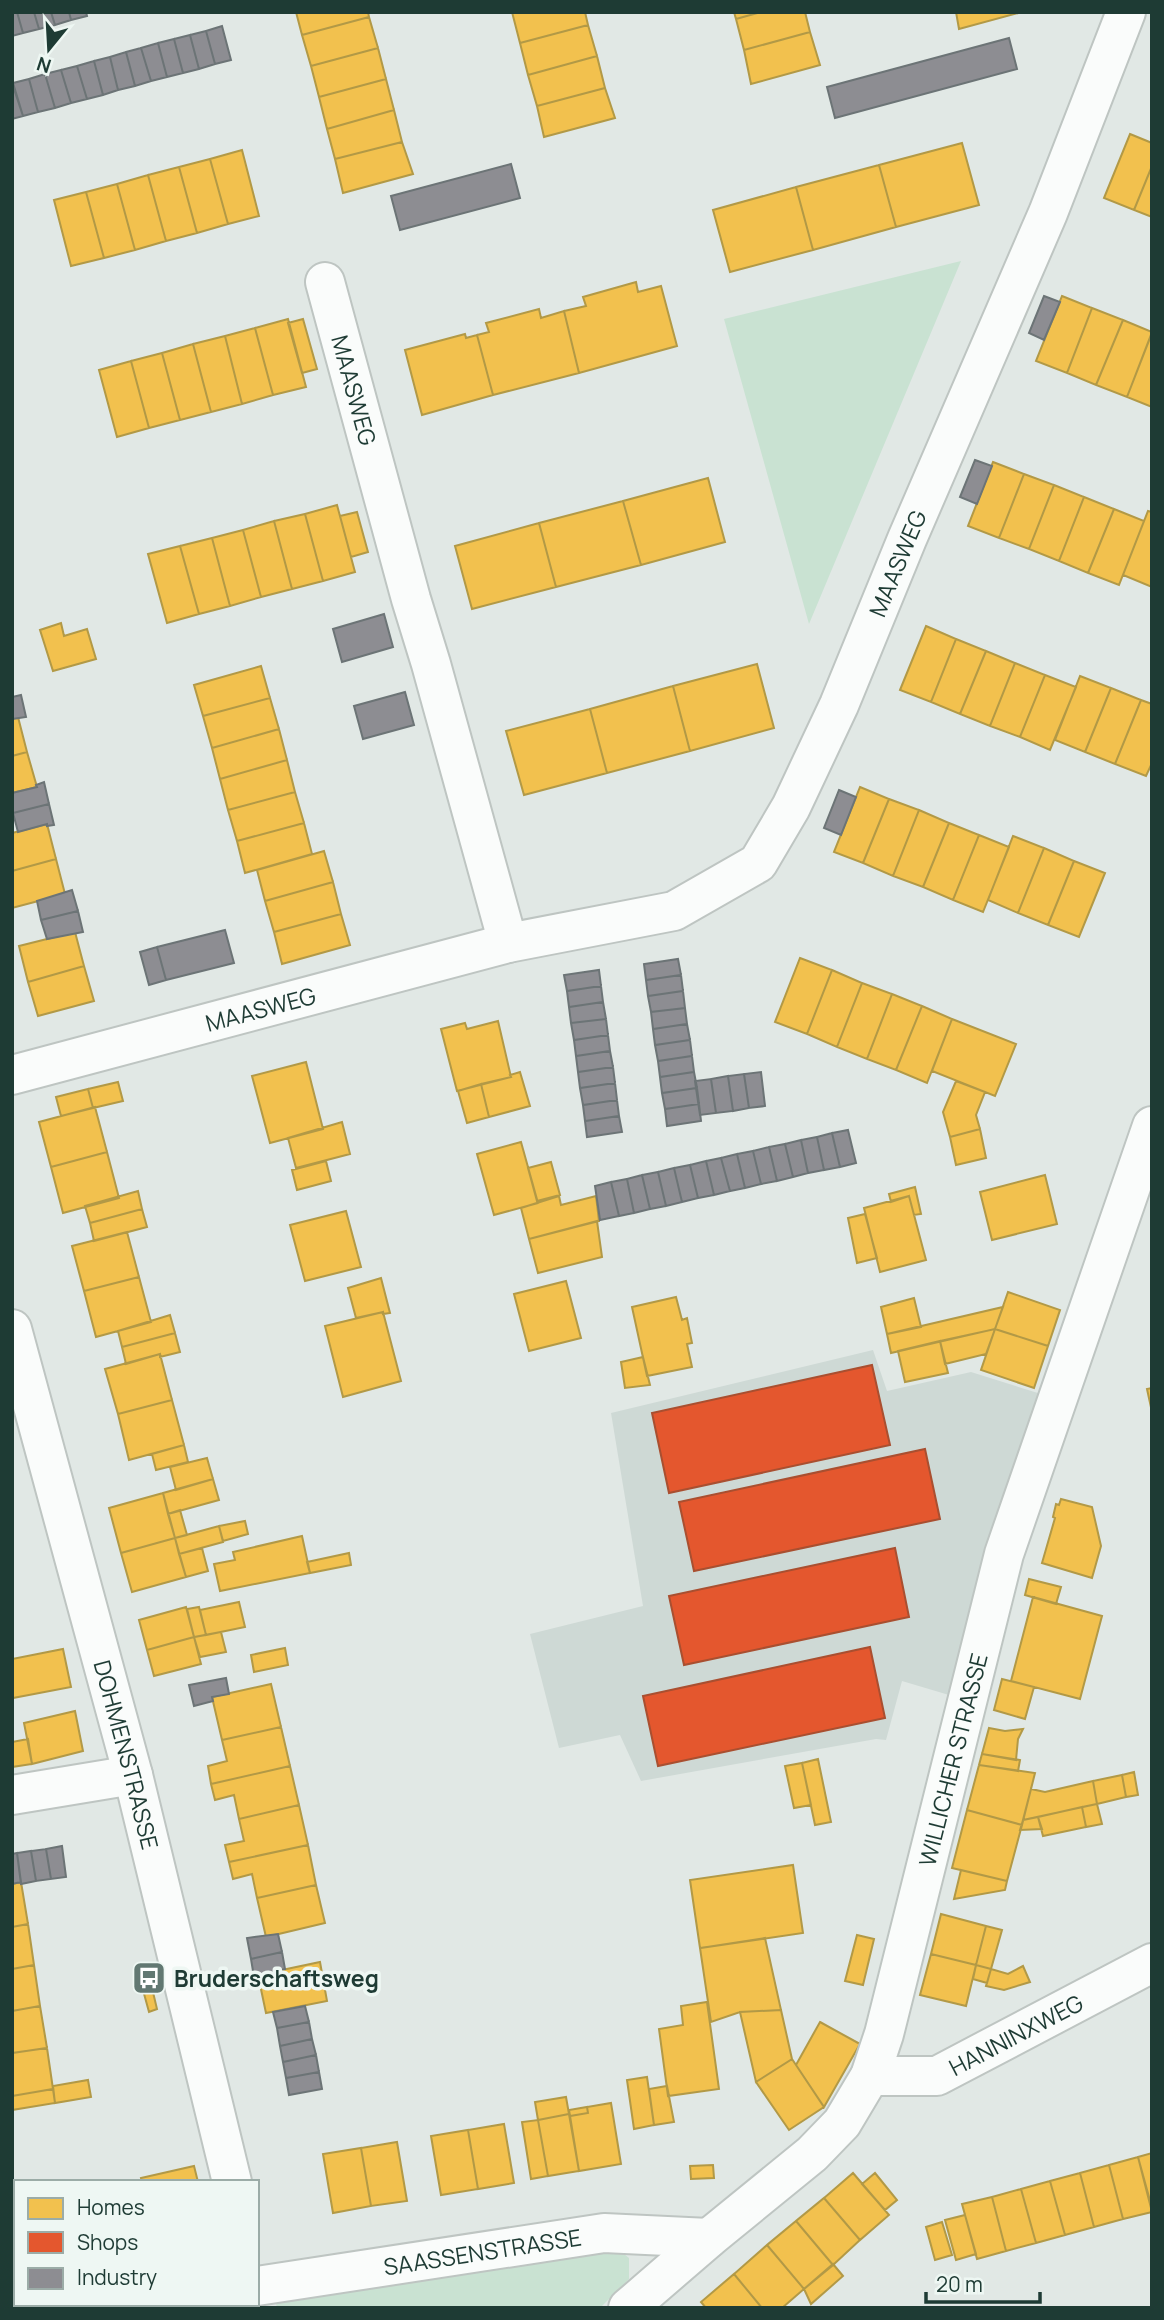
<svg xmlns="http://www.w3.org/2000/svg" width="1164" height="2320" viewBox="0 0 1164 2320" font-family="Manrope,sans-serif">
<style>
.built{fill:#ced9d5}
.green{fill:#c9e2d2}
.homes{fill:#f2c14e;stroke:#b29946;stroke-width:2}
.shops{fill:#e4572e;stroke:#a94f30;stroke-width:2}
.industry{fill:#8d8d92;stroke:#6c7476;stroke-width:2}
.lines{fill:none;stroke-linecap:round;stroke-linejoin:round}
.minor-casing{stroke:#bec5c2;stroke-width:42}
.minor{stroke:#fafcfb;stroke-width:38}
.labels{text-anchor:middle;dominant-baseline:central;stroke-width:7;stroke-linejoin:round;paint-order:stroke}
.street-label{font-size:23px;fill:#1e3b34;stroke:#eef7f3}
.poi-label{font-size:23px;font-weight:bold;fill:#1e3b34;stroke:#eef7f3;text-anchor:start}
</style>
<rect width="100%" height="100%" fill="#e1e8e5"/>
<!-- built -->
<path class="built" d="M873,1350L887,1391L971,1372L1041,1394L949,1695L902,1681L886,1740L876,1739L641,1781L620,1735L559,1748L530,1634L643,1606L611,1413Z"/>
<!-- green -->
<path class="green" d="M961,261L809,624L724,319Z
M614,2246L629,2258V2279L600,2308H277L275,2299Z"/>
<!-- homes -->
<path class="homes" d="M296,12H368L369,17L302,35Z
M512,12H585L588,25L520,43Z
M734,12H761L736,19Z
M761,12H805L810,32L744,50L736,19Z
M956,12H1022L959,29Z
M369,17L378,48L311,66L302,35Z
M588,25L597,56L528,75L520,43Z
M810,32L820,65L751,84L744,50Z
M378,48L386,79L319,97L311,66Z
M597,56L605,88L537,106L528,75Z
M386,79L394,110L327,129L319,97Z
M605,88L615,118L544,137L537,106Z
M394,110L402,142L335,159L327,129Z
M1130,134L1152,143V166L1134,210L1104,198Z
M402,142L413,174L343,193L335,159Z
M962,143L979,205L896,227L879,165Z
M242,150L259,216L228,224L210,159Z
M210,159L228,224L197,233L179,167Z
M879,165L896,227L813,250L796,187Z
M1152,166V217L1134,210Z
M179,167L197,233L166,241L148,175Z
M148,175L166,241L135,250L117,184Z
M117,184L135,250L104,258L86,192Z
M796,187L813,250L730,272L713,210Z
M86,192L104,258L71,266L54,200Z
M636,282L638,292L661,286L677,346L579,373L564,311L586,306L583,297Z
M1062,296L1092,308L1067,373L1036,361Z
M1092,308L1123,320L1096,385L1067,373Z
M539,309L541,318L564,311L579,373L493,395L477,335L489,332L486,323Z
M288,319L306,387L273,395L255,328Z
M303,319L317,369L302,373L288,323Z
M1123,320L1152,332L1127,397L1096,385Z
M255,328L273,395L242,404L225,336Z
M1152,333V407L1127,397Z
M465,334L466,338L477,335L493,395L422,415L405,350Z
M225,336L242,404L211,412L193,344Z
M193,344L211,412L180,420L162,353Z
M162,353L180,420L149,428L131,361Z
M131,361L149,428L117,437L99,370Z
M993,462L1024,474L999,538L968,526Z
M1024,474L1054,485L1029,549L999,538Z
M708,478L725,542L641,565L623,501Z
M1054,485L1084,497L1059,561L1029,549Z
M1084,497L1114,509L1088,573L1059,561Z
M623,501L641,565L556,587L539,523Z
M337,505L355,572L323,581L305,514Z
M1114,509L1144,521L1119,585L1088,573Z
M1148,511L1152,512V587L1123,575Z
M357,512L368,552L351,557L340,516Z
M305,514L323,581L292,589L274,521Z
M274,521L292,589L261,597L243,530Z
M539,523L556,587L472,609L455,546Z
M243,530L261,597L230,606L212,538Z
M212,538L230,606L199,614L180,546Z
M180,546L199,614L167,623L148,554Z
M61,623L64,636L87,629L96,659L53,671L40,630Z
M926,626L956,639L931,702L900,690Z
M956,639L986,651L960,714L931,702Z
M986,651L1015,663L990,726L960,714Z
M1015,663L1045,675L1020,737L990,726Z
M757,664L774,728L690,751L673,686Z
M261,666L270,698L203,716L194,685Z
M1045,675L1076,687L1050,750L1020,737Z
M1080,676L1111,688L1085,752L1055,740Z
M673,686L690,751L607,773L590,709Z
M1111,688L1141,700L1115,764L1085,752Z
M270,698L279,729L212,748L203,716Z
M1141,700L1152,704V763L1146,776L1115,764Z
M590,709L607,773L524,795L506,731Z
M18,717L27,752L12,756V719Z
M279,729L287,760L220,779L212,748Z
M27,752L37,787L12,793V756Z
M287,760L295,792L228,810L220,779Z
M860,787L889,799L863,863L834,852Z
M295,792L304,823L237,841L228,810Z
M889,799L919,810L893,876L863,863Z
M919,810L949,823L923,887L893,876Z
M304,823L312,854L245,873L237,841Z
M949,823L979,835L953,900L923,887Z
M47,824L56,859L12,871V833Z
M979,835L1009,847L983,912L953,900Z
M1013,836L1044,848L1018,913L988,900Z
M1044,848L1074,861L1048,925L1018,913Z
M324,851L333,882L265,901L257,870Z
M56,859L65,894L12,908V871Z
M1074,861L1105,873L1079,937L1048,925Z
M333,882L341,914L274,932L265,901Z
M341,914L350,945L282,964L274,932Z
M75,932L84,966L28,982L19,946Z
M800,958L832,970L807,1034L775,1022Z
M84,966L94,1001L38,1016L28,982Z
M832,970L862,983L837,1047L807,1034Z
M862,983L892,994L867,1059L837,1047Z
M892,994L922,1006L896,1070L867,1059Z
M922,1006L952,1019L927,1083L896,1070Z
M952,1019L1016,1044L995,1096L932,1071Z
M498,1021L511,1077L457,1091L441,1029L465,1023L467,1029Z
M306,1062L323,1129L270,1143L252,1076Z
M520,1072L530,1106L489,1117L481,1084L511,1077L510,1075Z
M956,1081L985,1092L976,1115L980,1129L950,1137L943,1112Z
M118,1082L123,1101L93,1108L88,1089Z
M481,1084L489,1117L467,1123L458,1091Z
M88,1089L93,1108L61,1116L56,1097Z
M95,1107L107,1152L51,1167L39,1122Z
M342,1122L350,1154L296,1168L288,1138Z
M980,1129L986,1158L956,1165L950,1137Z
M521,1142L538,1203L494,1215L477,1154Z
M107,1152L119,1198L63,1213L51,1167Z
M326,1161L331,1181L297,1190L292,1170Z
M551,1162L560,1195L537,1201L528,1168Z
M1045,1175L1057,1224L992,1240L980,1192Z
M915,1187L921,1214L914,1215L909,1196L891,1202L889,1194Z
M138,1191L142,1209L90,1223L85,1206Z
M559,1196L561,1205L596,1196L599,1221L529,1239L521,1208Z
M909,1196L926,1260L880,1272L864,1208Z
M142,1209L147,1227L94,1241L90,1223Z
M346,1211L361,1267L305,1281L290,1225Z
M865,1214L877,1258L857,1263L848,1218Z
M597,1221L602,1257L538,1273L529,1239Z
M127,1232L139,1277L84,1291L72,1246Z
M139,1277L151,1322L96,1337L84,1291Z
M381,1278L390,1313L383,1314V1312L356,1318L348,1288Z
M566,1281L581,1338L529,1351L514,1294Z
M1008,1292L1060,1310L1048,1346L995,1329Z
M676,1297L682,1320L687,1318L692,1343L687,1344L692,1367L647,1376L632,1307Z
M914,1298L921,1327L887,1334L881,1307Z
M1003,1307L995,1329L891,1353L887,1334Z
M383,1312L401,1381L343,1397L325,1326Z
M170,1315L175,1333L122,1347L118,1331Z
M995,1329L1048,1346L1034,1388L981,1370Z
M995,1329L986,1354L945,1364L940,1341Z
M175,1333L180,1352L160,1357V1354L126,1364L122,1347Z
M940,1341L948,1373L905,1382L898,1351Z
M160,1354L172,1400L118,1414L105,1369Z
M643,1357L650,1385L625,1388L621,1362Z
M1152,1388V1412L1147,1389Z
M172,1400L184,1445L129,1460L118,1414Z
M184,1445L188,1462L156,1470L152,1454Z
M207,1458L213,1479L176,1490L170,1467Z
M213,1479L219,1500L168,1514L163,1493Z
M163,1493L175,1538L121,1553L109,1508Z
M1061,1499L1092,1507L1101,1546L1092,1578L1042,1563L1055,1518L1053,1517L1056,1504L1059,1505Z
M180,1510L187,1535L175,1538L168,1514Z
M245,1521L248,1534L223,1541L219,1526Z
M219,1526L223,1542L179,1554L175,1538Z
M302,1536L310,1573L220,1591L214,1564L235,1560L233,1552Z
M175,1538L186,1577L132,1592L121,1553Z
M202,1548L208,1571L186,1577L179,1554Z
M349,1553L351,1565L310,1573L307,1562Z
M1029,1579L1061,1587L1056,1604L1025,1595Z
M1033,1597L1102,1616L1080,1699L1011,1681Z
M239,1602L245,1627L206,1635L200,1610Z
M186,1607L194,1637L147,1650L139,1620Z
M199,1607L206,1635L194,1637L187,1609Z
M221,1632L226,1652L200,1657L194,1637Z
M194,1637L201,1664L154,1676L147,1650Z
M285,1648L288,1665L254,1672L251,1655Z
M63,1649L71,1687L13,1698L12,1659Z
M1002,1679L1034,1687L1025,1719L994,1710Z
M271,1684L281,1727L222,1740L212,1697Z
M75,1711L83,1751L32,1764L24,1723Z
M281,1727L290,1766L211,1784L208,1766L227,1761L222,1740Z
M989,1728L1005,1731L1023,1729L1018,1739L1016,1760L982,1754Z
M28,1739L32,1764L12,1767V1742Z
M982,1754L1020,1760L1018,1771L979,1765Z
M818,1759L831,1822L815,1825L802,1763Z
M802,1763L811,1805L794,1808L785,1766Z
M979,1765L1035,1773L1022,1825L967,1810Z
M290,1766L299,1805L239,1819L234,1795L215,1800L211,1784Z
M1134,1772L1138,1795L1126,1797L1122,1775Z
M1122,1775L1126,1797L1097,1804L1093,1781Z
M1093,1781L1097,1804L1023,1820L1031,1789L1045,1792Z
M1097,1804L1102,1824L1086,1827L1082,1807Z
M299,1805L308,1845L229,1862L225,1845L244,1841L239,1819Z
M1082,1807L1086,1827L1043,1836L1038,1817Z
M967,1810L1022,1825L1007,1881L952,1868Z
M1038,1817L1042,1829L1020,1830L1023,1820Z
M308,1845L316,1885L257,1898L252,1874L233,1879L229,1862Z
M793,1865L803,1933L700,1948L690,1880Z
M961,1870L1007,1881L1005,1890L954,1899Z
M21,1882L28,1924L12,1927V1884Z
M316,1885L325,1923L266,1937L257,1898Z
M941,1914L986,1926L976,1965L931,1954Z
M28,1924L34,1965L12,1969V1927Z
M986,1926L1002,1930L991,1969L976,1965Z
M857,1935L874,1939L863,1985L845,1981Z
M765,1938L781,2010L740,2012L711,2022L700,1948Z
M931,1954L976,1965L966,2006L920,1995Z
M320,1962L327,2001L266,2013L258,1975Z
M34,1965L40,2006L12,2011V1969Z
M976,1965L991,1969L987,1983L973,1979Z
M1023,1966L1030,1982L1004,1990L986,1986L991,1969L1008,1974Z
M152,1988L157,2009L149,2012L143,1990Z
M707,2002L719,2089L668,2096L659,2029L683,2025L681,2006Z
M40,2006L47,2048L12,2053V2011Z
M781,2010L792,2059L756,2082L740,2012Z
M820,2022L860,2044L824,2107L796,2065Z
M47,2048L53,2089L12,2096V2053Z
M792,2059L824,2107L789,2130L756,2082Z
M647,2077L654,2125L634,2129L627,2080Z
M88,2080L91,2097L55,2103L53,2086Z
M667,2086L674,2122L654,2125L649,2089Z
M53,2089L55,2103L12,2110V2096Z
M566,2097L569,2114L538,2120L535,2102Z
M611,2103L621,2164L579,2171L570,2116L588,2113L587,2107Z
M587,2107L588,2113L570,2116L569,2110Z
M569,2114L579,2171L548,2176L538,2120Z
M538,2120L548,2176L531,2179L522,2122Z
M504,2124L514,2183L478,2189L468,2130Z
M468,2130L478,2189L441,2195L431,2136Z
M397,2142L407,2201L371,2206L361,2148Z
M361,2148L371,2206L333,2213L323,2154Z
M1152,2153V2208L1138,2157Z
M1138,2157L1152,2212L1123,2219L1109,2165Z
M713,2165L714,2178L691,2179L690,2166Z
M1109,2165L1123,2219L1094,2227L1080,2173Z
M194,2166L198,2182H142L141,2178Z
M853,2173L889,2215L860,2240L824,2198Z
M875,2173L897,2200L885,2210L862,2184Z
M1080,2173L1094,2227L1065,2235L1050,2181Z
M1050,2181L1065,2235L1036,2243L1021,2189Z
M1021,2189L1036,2243L1006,2251L992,2197Z
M992,2197L1006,2251L977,2259L962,2204Z
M824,2198L860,2240L833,2265L796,2221Z
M965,2215L976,2254L956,2260L945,2220Z
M796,2221L833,2265L804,2289L767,2245Z
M942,2222L952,2255L935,2260L926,2227Z
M12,2244H16V2270H12Z
M767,2245L804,2289L782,2308H762L734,2274Z
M833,2264L843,2276L811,2304L804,2289Z
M734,2274L762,2308H706L701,2302Z"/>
<!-- shops -->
<path class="shops" d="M872,1365L890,1445L669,1493L652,1413Z
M925,1449L940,1519L694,1571L679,1502Z
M895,1548L909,1617L684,1665L669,1596Z
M870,1647L885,1718L658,1766L643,1696Z"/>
<!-- industry -->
<path class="industry" d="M12,12H17L23,33L12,36Z
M17,12H34L39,29L23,33Z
M34,12H51L55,25L39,29Z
M51,12H69L71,20L55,25Z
M69,12H86L87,16L71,20Z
M222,26L231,60L215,64L206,31Z
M206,31L215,64L199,69L190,35Z
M190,35L199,69L183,73L174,39Z
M1009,38L1017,69L835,118L827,87Z
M174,39L183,73L167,77L158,43Z
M158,43L167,77L151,81L141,48Z
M141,48L151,81L135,86L126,52Z
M126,52L135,86L118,90L110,57Z
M110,57L118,90L103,95L94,61Z
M94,61L103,95L87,99L77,66Z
M77,66L87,99L71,103L61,70Z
M61,70L71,103L55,108L45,74Z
M45,74L55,108L38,112L29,79Z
M29,79L38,112L23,116L13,83Z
M12,83L23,116L12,119Z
M511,164L520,198L400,230L391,196Z
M1044,296L1060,302L1044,340L1029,333Z
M975,460L992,466L977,504L960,497Z
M384,614L393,647L342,662L333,629Z
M405,692L414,725L363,739L354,706Z
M21,695L26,717L12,719V697Z
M44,782L49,804L13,813L12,793L37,787L36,785Z
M839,790L856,797L841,835L824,828Z
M49,804L54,825L47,826V824L18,832L13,813Z
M72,890L78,911L41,920L37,901Z
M78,911L83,932L47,939L41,920Z
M225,930L234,963L166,980L157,947Z
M157,947L166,980L149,985L140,952Z
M678,959L681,975L646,980L644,964Z
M599,970L601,986L567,991L564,975Z
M681,975L683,991L648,996L646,980Z
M601,986L603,1002L569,1007L567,991Z
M683,991L685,1008L651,1012L648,996Z
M603,1002L606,1019L571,1023L569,1007Z
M685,1008L687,1024L653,1029L651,1012Z
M606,1019L608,1035L574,1040L571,1023Z
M687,1024L690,1040L655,1045L653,1029Z
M608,1035L610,1051L576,1056L574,1040Z
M690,1040L692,1056L658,1061L655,1045Z
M610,1051L613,1067L578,1072L576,1056Z
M692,1056L694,1072L660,1077L658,1061Z
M613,1067L615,1083L580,1088L578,1072Z
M694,1072L697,1088L662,1093L660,1077Z
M761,1072L765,1106L749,1108L744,1074Z
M744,1074L749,1108L733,1111L728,1076Z
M728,1076L733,1111L716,1113L711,1079Z
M711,1079L716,1113L700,1115L695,1081Z
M615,1083L617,1100L583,1105L580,1088Z
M697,1088L699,1104L665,1109L662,1093Z
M617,1100L619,1116L585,1121L583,1105Z
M699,1104L701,1121L667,1126L665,1109Z
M619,1116L622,1132L587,1137L585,1121Z
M848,1130L856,1163L840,1167L832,1133Z
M832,1133L840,1167L824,1170L817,1137Z
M817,1137L824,1170L808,1173L801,1140Z
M801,1140L808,1173L793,1177L785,1144Z
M785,1144L793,1177L777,1181L769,1147Z
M769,1147L777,1181L761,1184L753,1151Z
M753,1151L761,1184L745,1188L737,1154Z
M737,1154L745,1188L730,1191L721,1158Z
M721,1158L730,1191L714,1195L706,1161Z
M706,1161L714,1195L698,1198L690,1165Z
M690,1165L698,1198L682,1202L674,1168Z
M674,1168L682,1202L666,1206L658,1172Z
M658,1172L666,1206L650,1209L642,1175Z
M642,1175L650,1209L634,1213L627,1179Z
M627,1179L634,1213L619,1216L611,1182Z
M611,1182L619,1216L600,1220L595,1186Z
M226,1678L229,1694L212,1697L213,1701L194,1706L189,1685Z
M62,1846L66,1877L51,1879L46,1849Z
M46,1849L51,1879L36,1881L31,1851Z
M31,1851L36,1881L21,1884L17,1853Z
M17,1853L21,1882L12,1884V1854Z
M278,1934L282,1952L251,1959L247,1938Z
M282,1952L285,1969L254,1977L251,1959Z
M305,2006L309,2022L277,2028L273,2012Z
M309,2022L312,2039L280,2046L277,2028Z
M312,2039L316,2055L283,2062L280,2046Z
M316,2055L319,2072L286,2078L283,2062Z
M319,2072L322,2089L289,2095L286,2078Z"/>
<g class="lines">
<defs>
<g id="minor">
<path id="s1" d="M325,282L411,599L431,664L508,943"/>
<path id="s2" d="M12,1075L508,943L674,911L758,863L791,807L839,705L907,539L1048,213L1126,12"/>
<path id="s3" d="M12,1329L133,1775L232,2182"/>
<path d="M12,1795L133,1775"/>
<path id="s4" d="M870,2076H937L1152,1963"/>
<path id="s5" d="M257,2286L604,2233L709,2238"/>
<path d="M163,2308L182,2304"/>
<path id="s6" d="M628,2308L709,2238L812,2154L842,2123L870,2076L884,2034L1004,1554L1152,1126"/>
</g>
</defs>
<!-- minor casing -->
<use href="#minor" class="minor-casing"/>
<!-- minor -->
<use href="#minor" class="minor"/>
</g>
<!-- icons -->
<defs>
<symbol id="bus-square" viewBox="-11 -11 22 22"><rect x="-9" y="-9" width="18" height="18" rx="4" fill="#627872" stroke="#eef7f3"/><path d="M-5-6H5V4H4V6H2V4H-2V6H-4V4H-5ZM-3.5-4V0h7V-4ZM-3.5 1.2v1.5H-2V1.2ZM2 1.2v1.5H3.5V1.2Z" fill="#fff"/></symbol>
</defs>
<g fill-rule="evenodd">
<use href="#bus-square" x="130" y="1959" width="38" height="38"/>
</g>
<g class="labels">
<!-- street labels -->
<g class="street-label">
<text stroke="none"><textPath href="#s1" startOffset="112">MAASWEG</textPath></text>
<text stroke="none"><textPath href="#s2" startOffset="1110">MAASWEG</textPath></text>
<text stroke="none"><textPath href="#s2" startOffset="257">MAASWEG</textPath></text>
<text stroke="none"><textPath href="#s3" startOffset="441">DOHMENSTRASSE</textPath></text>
<text stroke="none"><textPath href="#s6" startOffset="665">WILLICHER STRASSE</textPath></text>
<text stroke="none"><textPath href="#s4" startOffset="156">HANNINXWEG</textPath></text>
<text stroke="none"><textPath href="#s5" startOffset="228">SAASSENSTRASSE</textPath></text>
</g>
<!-- poi labels -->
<g class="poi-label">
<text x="174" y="1978">Bruderschaftsweg</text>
</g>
</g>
<!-- border -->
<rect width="1164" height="2320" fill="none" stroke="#1e3b34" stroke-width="28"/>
<!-- legend -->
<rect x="14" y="2180" width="245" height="126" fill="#eef7f3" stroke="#9baca7" stroke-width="2"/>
<rect x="28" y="2198" width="35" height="21" fill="#f2c14e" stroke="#9baca7" stroke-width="2"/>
<text x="77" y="2215" font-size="21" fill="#1e3b34">Homes</text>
<rect x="28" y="2232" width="35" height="21" fill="#e4572e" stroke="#9baca7" stroke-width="2"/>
<text x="77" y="2250" font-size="21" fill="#1e3b34">Shops</text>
<rect x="28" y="2268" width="35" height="21" fill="#8d8d92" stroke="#9baca7" stroke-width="2"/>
<text x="77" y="2285" font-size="21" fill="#1e3b34">Industry</text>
<!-- north arrow -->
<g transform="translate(49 49) rotate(198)" stroke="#eef7f3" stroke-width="5" paint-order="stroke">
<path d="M0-5L12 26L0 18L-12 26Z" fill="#1e3b34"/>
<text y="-10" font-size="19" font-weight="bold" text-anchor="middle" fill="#1e3b34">N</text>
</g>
<!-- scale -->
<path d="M926 2292v10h114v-10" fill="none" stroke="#1e3b34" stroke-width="3.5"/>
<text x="936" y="2292" font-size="21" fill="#1e3b34" stroke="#eef7f3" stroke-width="5" paint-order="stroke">20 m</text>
</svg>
